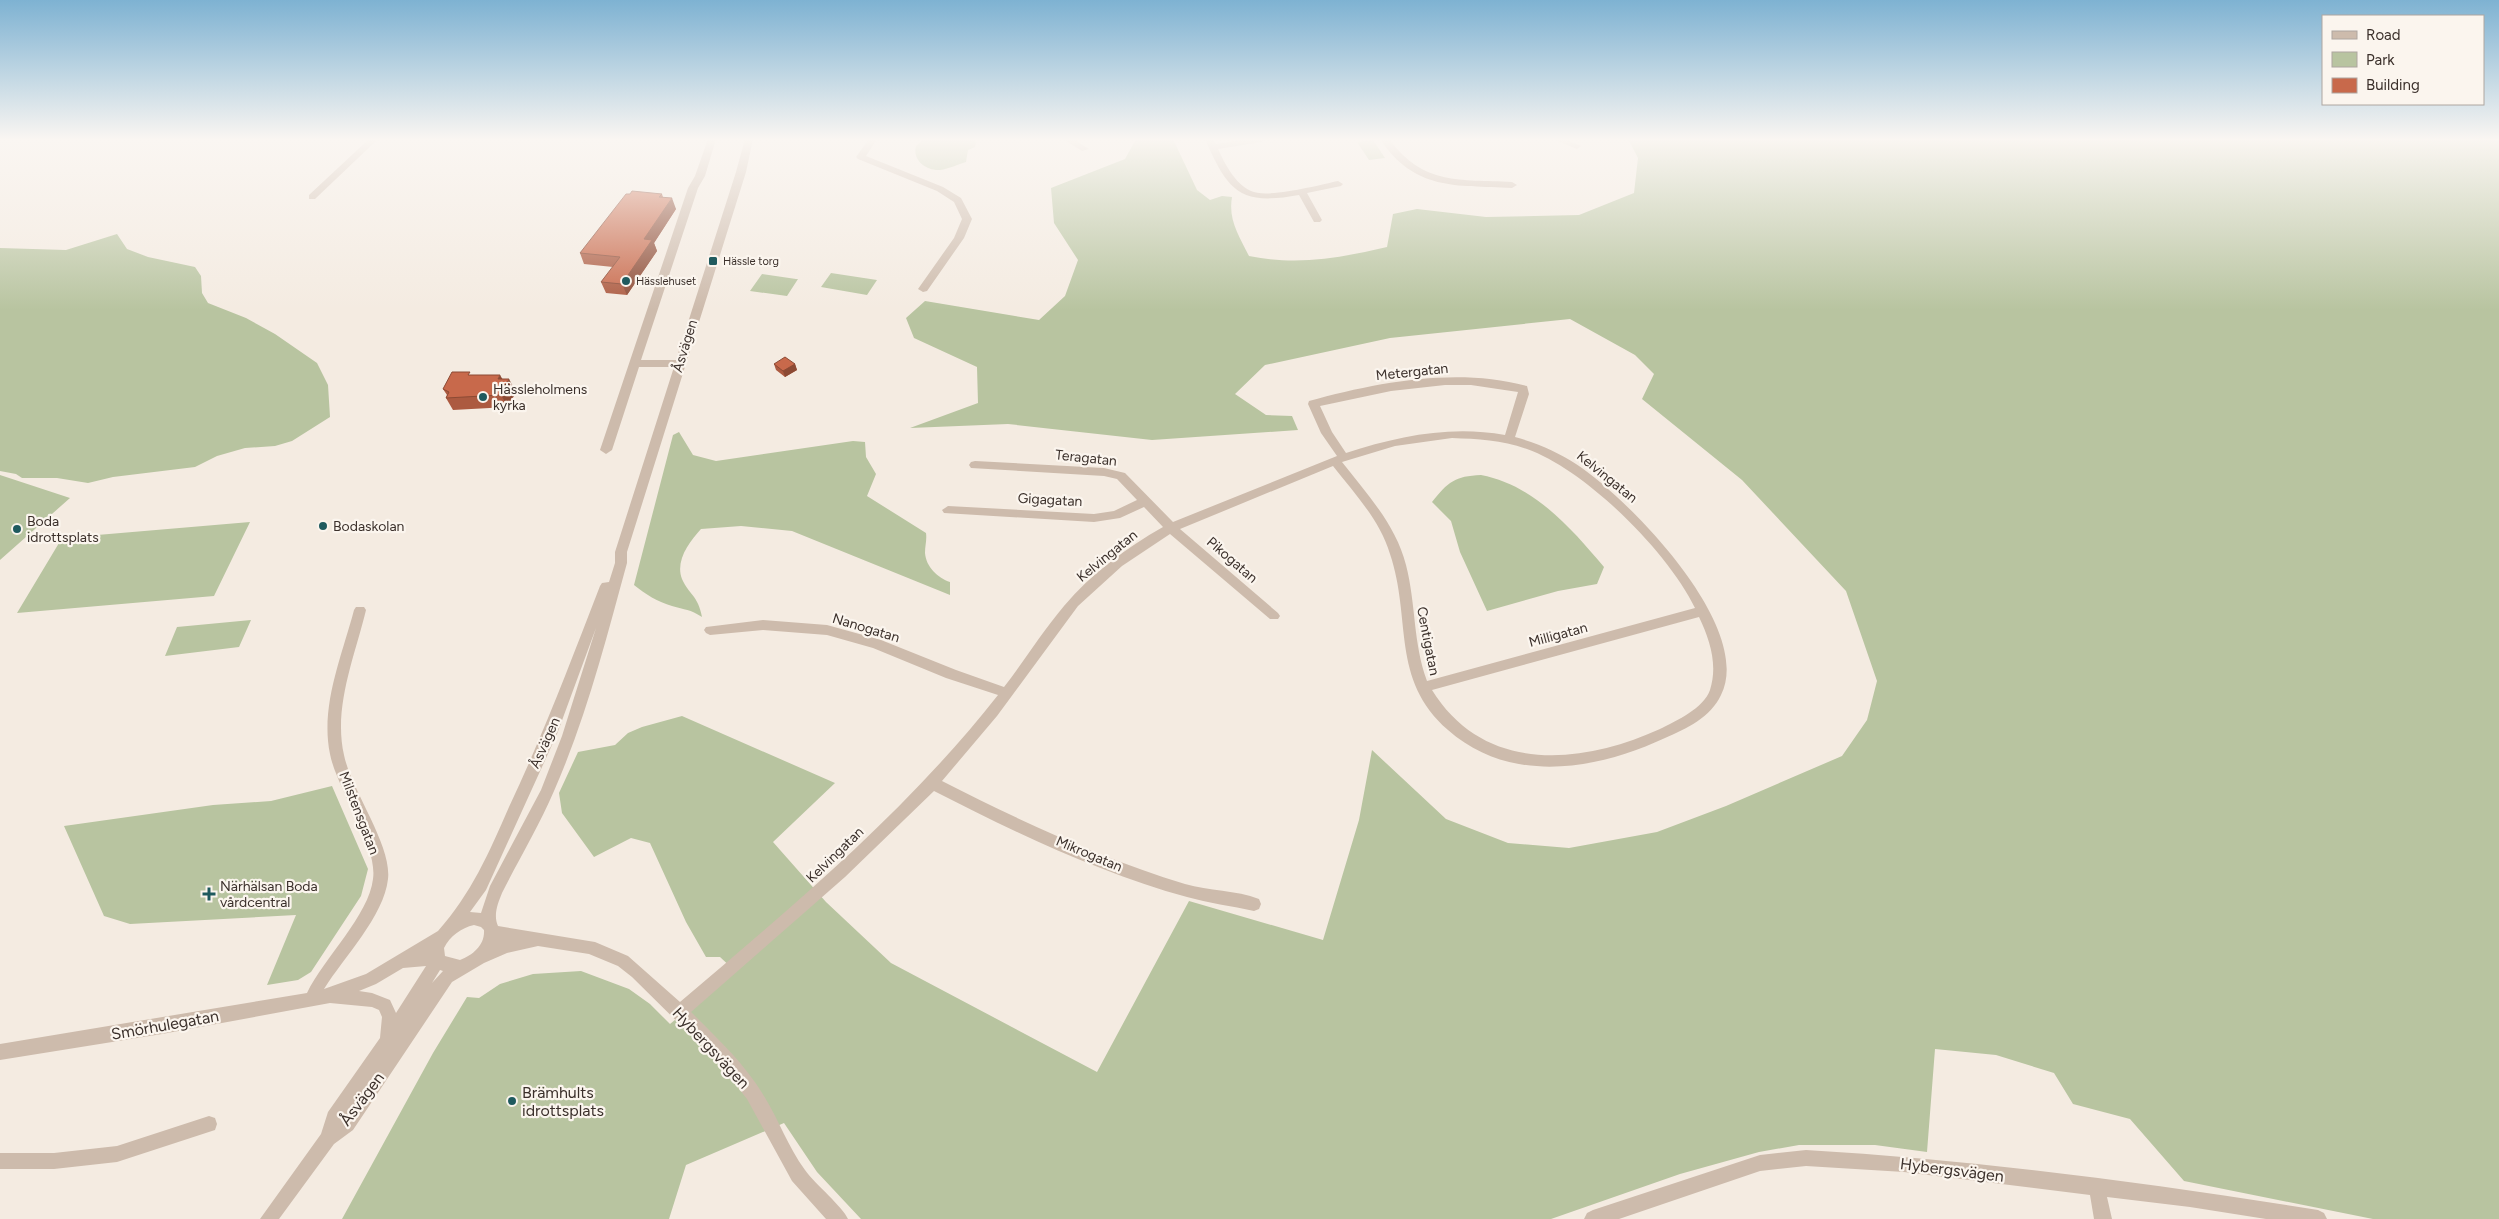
<svg xmlns="http://www.w3.org/2000/svg" width="2499" height="1219" viewBox="0 0 2499 1219" font-family="Figtree,sans-serif">
<style>
.green{fill:#b8c4a0}
.lines{fill:none;stroke-linecap:round;stroke-linejoin:round}
.minor{fill:#cdbbac;fill-rule:evenodd}
.wall{fill:#ac5a40}
.shaded-wall{fill:#8c4a34}
.building{fill:#c8694b;stroke:#8c4a34}
.poi-dot{fill:#1f5a5e;stroke:#fbf5ee;stroke-width:2}
.labels{text-anchor:middle;dominant-baseline:central;stroke-width:4.5;stroke-linejoin:round;paint-order:stroke}
.far-poi-label{font-size:11px;fill:#3b302b;stroke:#fbf5ee;text-anchor:start}
.street-label{font-size:14px;fill:#3b302b;stroke:#fbf5ee}
.poi-label{font-size:14px;fill:#3b302b;stroke:#fbf5ee;text-anchor:start}
.near-street-label{font-size:16px;fill:#3b302b;stroke:#fbf5ee}
.near-poi-label{font-size:16px;fill:#3b302b;stroke:#fbf5ee;text-anchor:start}
</style>
<rect width="100%" height="100%" fill="#f4ebe1"/>
<!-- green -->
<path class="green" d="M924,139H970L976,142L975,147L968,150L966,162C958,164 949,169 940,170C926,171 912,160 916,146Z
M1136,139H1173L1197,190L1210,200L1222,196L1232,197C1228,220 1239,236 1249,256C1298,266 1339,258 1387,247L1393,214L1417,209L1486,217L1579,215L1634,193L1638,158L1628,139H2499V1219H2373L2184,1181L2130,1119L2073,1104L2054,1073L1996,1055L1935,1049L1927,1152L1875,1145H1799L1759,1152L1680,1174L1551,1219H861L817,1172L784,1123L686,1165L669,1219H342L433,1053L467,997L479,998L500,984L533,974L581,971L629,989L650,1004L670,1024L735,971L720,957H706L686,922L650,843L631,838L594,857L562,813L559,793L578,752L615,745L628,733L642,727L682,716L835,783L773,842L826,902L891,963L1097,1072L1189,901L1323,940L1359,820L1372,750L1446,819L1508,843L1569,848L1657,832L1726,806L1842,756L1867,720L1877,681L1846,591L1742,480L1642,399L1654,374L1635,355L1570,319L1390,338L1265,365L1235,394L1266,415L1292,416L1298,430L1152,440L1008,424L910,428L978,403L977,367L914,338L906,318L925,301L1039,320L1065,296L1078,260L1054,223L1051,188L1125,159Z
M1373,140L1385,158L1369,160L1357,142Z
M117,234L127,249L148,257L195,267L201,276L202,293L208,303L246,318L275,334L317,363L328,385L330,417L292,441L275,446L245,448L217,456L195,467L113,477L88,483L57,478H22L16,474L0,471V248L66,250Z
M831,273L877,280L867,295L821,287Z
M762,274L796,279H798L787,296L750,291Z
M679,432L693,455L716,461L853,441L865,442L866,457L876,474L867,496L926,533C927,540 925,546 925,553C926,567 938,578 950,582V595L792,531L741,526L701,529C689,542 675,561 682,579C689,595 698,595 702,617C690,609 685,610 672,606C658,602 645,594 634,585L673,435Z
M0,475L70,498L0,560Z
M1481,475C1534,485 1571,528 1604,567L1597,584L1558,591L1487,611L1460,552L1451,521L1432,502C1448,482 1455,476 1481,475Z
M250,522L214,596L17,613L62,538Z
M251,620L239,647L165,656L177,627Z
M332,786L368,869L361,896L311,972L298,980L267,985L296,915L130,924L104,916L64,826L213,805L271,801Z"/>
<g class="lines">
<!-- minor -->
<path class="minor" d="M369,139H378L315,199H309V195Z
M708,139H716L705,176L698,188L641,360H676L736,172L745,139H753L746,172L627,552V563C606,640 586,718 554,791C539,826 519,859 502,893C498,903 493,915 498,926L595,942L628,956L680,1002C793,906 906,812 998,695L946,678L873,648L827,635L763,630L710,635L706,633L704,630L706,627L763,620L827,625L881,640L956,670L1004,687C1025,660 1042,632 1064,606C1091,574 1126,548 1163,527L1144,507L1120,518L1094,522L944,513L942,510L948,506L1094,514L1114,511L1137,500L1117,479L1104,476L971,468L969,465L971,462L975,461L1104,468L1125,473L1173,522L1337,456L1321,433L1308,404L1309,401C1378,382 1457,367 1527,386L1529,394L1515,437C1537,443 1558,452 1576,464C1628,498 1755,627 1721,695C1711,717 1686,729 1665,738C1597,770 1510,785 1448,730C1390,679 1412,619 1390,554C1380,520 1354,493 1333,466L1180,529L1278,613L1280,616L1278,619H1270L1170,534L1122,566L1078,606L997,716L942,781C1020,821 1101,858 1185,884C1209,891 1236,890 1259,899L1261,904L1259,909L1254,911C1232,906 1208,903 1187,897C1102,874 1012,831 934,791L845,877L691,1012C717,1038 745,1064 764,1096C779,1120 788,1147 805,1170C815,1184 843,1207 848,1219H826L792,1181L747,1099L716,1060L632,977L618,966L589,954L538,946L507,953L484,963L452,982L353,1130L334,1144L279,1219H260L321,1134L328,1112L380,1038L382,1017L379,1010L372,1007L330,1003L162,1034L0,1060V1044L307,993C324,958 369,915 373,879C378,845 337,790 330,754C320,706 342,656 354,610L356,607H364L366,610C355,656 333,707 344,755C351,790 392,845 388,879C384,916 344,957 324,989L366,974L438,931C471,894 489,853 509,807C543,735 571,661 600,586L602,583L609,582L615,563V552L674,367H639L612,450L606,454L600,450L688,188L695,176ZM1445,385H1471L1518,392L1505,435C1451,425 1398,436 1346,453L1332,432L1320,406L1391,391ZM1452,438C1478,439 1502,440 1527,449C1586,470 1668,552 1695,608L1427,681C1413,643 1416,604 1406,565C1396,525 1367,494 1342,462L1395,446ZM1699,617C1710,640 1718,665 1710,690C1704,708 1676,721 1660,729C1581,765 1484,774 1432,690ZM596,628L562,736L541,790L490,886L481,913L470,912L486,890L557,734ZM474,925L481,927L484,930C485,945 473,955 460,960L445,956L444,948C450,936 461,928 474,925ZM426,966L396,1013L390,1000L372,993L359,991L376,984L403,968ZM440,970L443,971L432,983Z
M869,139H877L866,156L943,187L961,198L972,219L964,238L927,291L923,292L918,289L954,238L962,219L954,202L937,191L858,159L856,157Z
M1063,139H1073L1089,149L1082,151Z
M1205,139H1213L1216,144L1246,139H1266L1262,142L1218,149C1225,164 1235,184 1251,191C1267,199 1319,185 1338,181L1343,184L1341,186L1307,193L1322,220L1320,222H1314L1299,195C1239,206 1228,191 1205,139Z
M1380,139H1389C1424,186 1459,179 1512,182L1517,185L1512,188C1455,185 1415,191 1380,139Z
M1553,139H1565L1581,146L1577,149Z
M209,1116L215,1118L217,1124L215,1130L117,1162L54,1169H0V1153H54L117,1146Z
M1806,1150C1978,1160 2148,1183 2318,1210L2324,1213L2327,1219H2266L2190,1207L2107,1197L2112,1219H2094L2090,1195L1904,1172L1806,1166L1760,1171L1619,1219H1584L1587,1213L1593,1210L1760,1155Z"/>
</g>
<!-- wall -->
<path class="wall" d="M662,194L663,197L676,209L654,243L657,251L627,295L606,293L601,282L613,267L584,264L580,253Z
M774,364H795L797,370L785,377L776,370Z
M471,375L503,379L516,392L508,407L453,410L446,398L447,395L443,389Z"/>
<!-- shaded-wall -->
<path class="shaded-wall" d="M672,198L676,209L654,243L657,251L627,295L622,284L644,239Z
M795,364L797,370L785,377L783,371Z
M500,375L506,385L509,379L516,392L508,407L501,395L498,379Z"/>
<!-- building -->
<path class="building" d="M632,191L662,194L659,197L672,198L644,239L652,240L622,284L601,282L620,257L580,253L626,194H630Z
M785,357L795,364L783,371L774,364Z
M452,372H470L468,375H500L498,379H509L501,395L446,398L449,392L443,389Z"/>
<!-- sky -->
<linearGradient id="sky" x2="0" y2="1"><stop stop-color="#7eb2d2"/><stop offset="0.45" stop-color="#faf6f2"/><stop offset="1" stop-color="#faf6f2" stop-opacity="0"/></linearGradient>
<rect width="2499" height="310" fill="url(#sky)"/>
<!-- markers -->
<g class="poi-dot">
<rect x="708" y="256" width="10" height="10" rx="2.5"/>
<circle cx="626" cy="281" r="5"/>
<circle cx="483" cy="397" r="5"/>
<circle cx="323" cy="526" r="5"/>
<circle cx="17" cy="529" r="5"/>
<path d="M206.5 886.5h5v5h5v5h-5v5h-5v-5h-5v-5h5z"/>
<circle cx="512" cy="1101" r="5"/>
</g>
<g class="labels">
<!-- far-poi labels -->
<g class="far-poi-label">
<text x="723" y="261">Hässle torg</text>
<text x="636" y="281">Hässlehuset</text>
</g>
<!-- street labels -->
<g class="street-label">
<text transform="translate(685 346) rotate(-73)">Åsvägen</text>
<text transform="translate(1412 372) rotate(-6)">Metergatan</text>
<text transform="translate(1086 458) rotate(6)">Teragatan</text>
<text transform="translate(1607 477) rotate(39)">Kelvingatan</text>
<text transform="translate(1050 500) rotate(3)">Gigagatan</text>
<text transform="translate(1107 556) rotate(-39)">Kelvingatan</text>
<text transform="translate(1232 560) rotate(41)">Pikogatan</text>
<text transform="translate(866 628) rotate(17)">Nanogatan</text>
<text transform="translate(1558 635) rotate(-15)">Milligatan</text>
<text transform="translate(1428 641) rotate(79)">Centigatan</text>
<text transform="translate(545 743) rotate(-66)">Åsvägen</text>
<text transform="translate(359 813) rotate(69)">Milstensgatan</text>
<text transform="translate(1089 854) rotate(23)">Mikrogatan</text>
<text transform="translate(835 855) rotate(-44)">Kelvingatan</text>
</g>
<!-- poi labels -->
<g class="poi-label">
<text x="493" y="389">Hässleholmens<tspan x="493" dy="16">kyrka</tspan></text>
<text x="27" y="521">Boda<tspan x="27" dy="16">idrottsplats</tspan></text>
<text x="333" y="526">Bodaskolan</text>
<text x="220" y="886">Närhälsan Boda<tspan x="220" dy="16">vårdcentral</tspan></text>
</g>
<!-- near-street labels -->
<g class="near-street-label">
<text transform="translate(165 1025) rotate(-10)">Smörhulegatan</text>
<text transform="translate(711 1048) rotate(47)">Hybergsvägen</text>
<text transform="translate(362 1099) rotate(-53)">Åsvägen</text>
<text transform="translate(1952 1170) rotate(7)">Hybergsvägen</text>
</g>
<!-- near-poi labels -->
<g class="near-poi-label">
<text x="522" y="1092">Brämhults<tspan x="522" dy="18">idrottsplats</tspan></text>
</g>
</g>
<!-- legend -->
<rect x="2322" y="15" width="162" height="90" fill="#fbf5ee" stroke="#aea6a0"/>
<rect x="2332" y="31" width="25" height="8" fill="#cdbbac" stroke="#aea6a0"/>
<text x="2366" y="40" font-size="15" fill="#3b302b">Road</text>
<rect x="2332" y="52" width="25" height="15" fill="#b8c4a0" stroke="#aea6a0"/>
<text x="2366" y="65" font-size="15" fill="#3b302b">Park</text>
<rect x="2332" y="78" width="25" height="15" fill="#c8694b" stroke="#aea6a0"/>
<text x="2366" y="90" font-size="15" fill="#3b302b">Building</text>
</svg>
